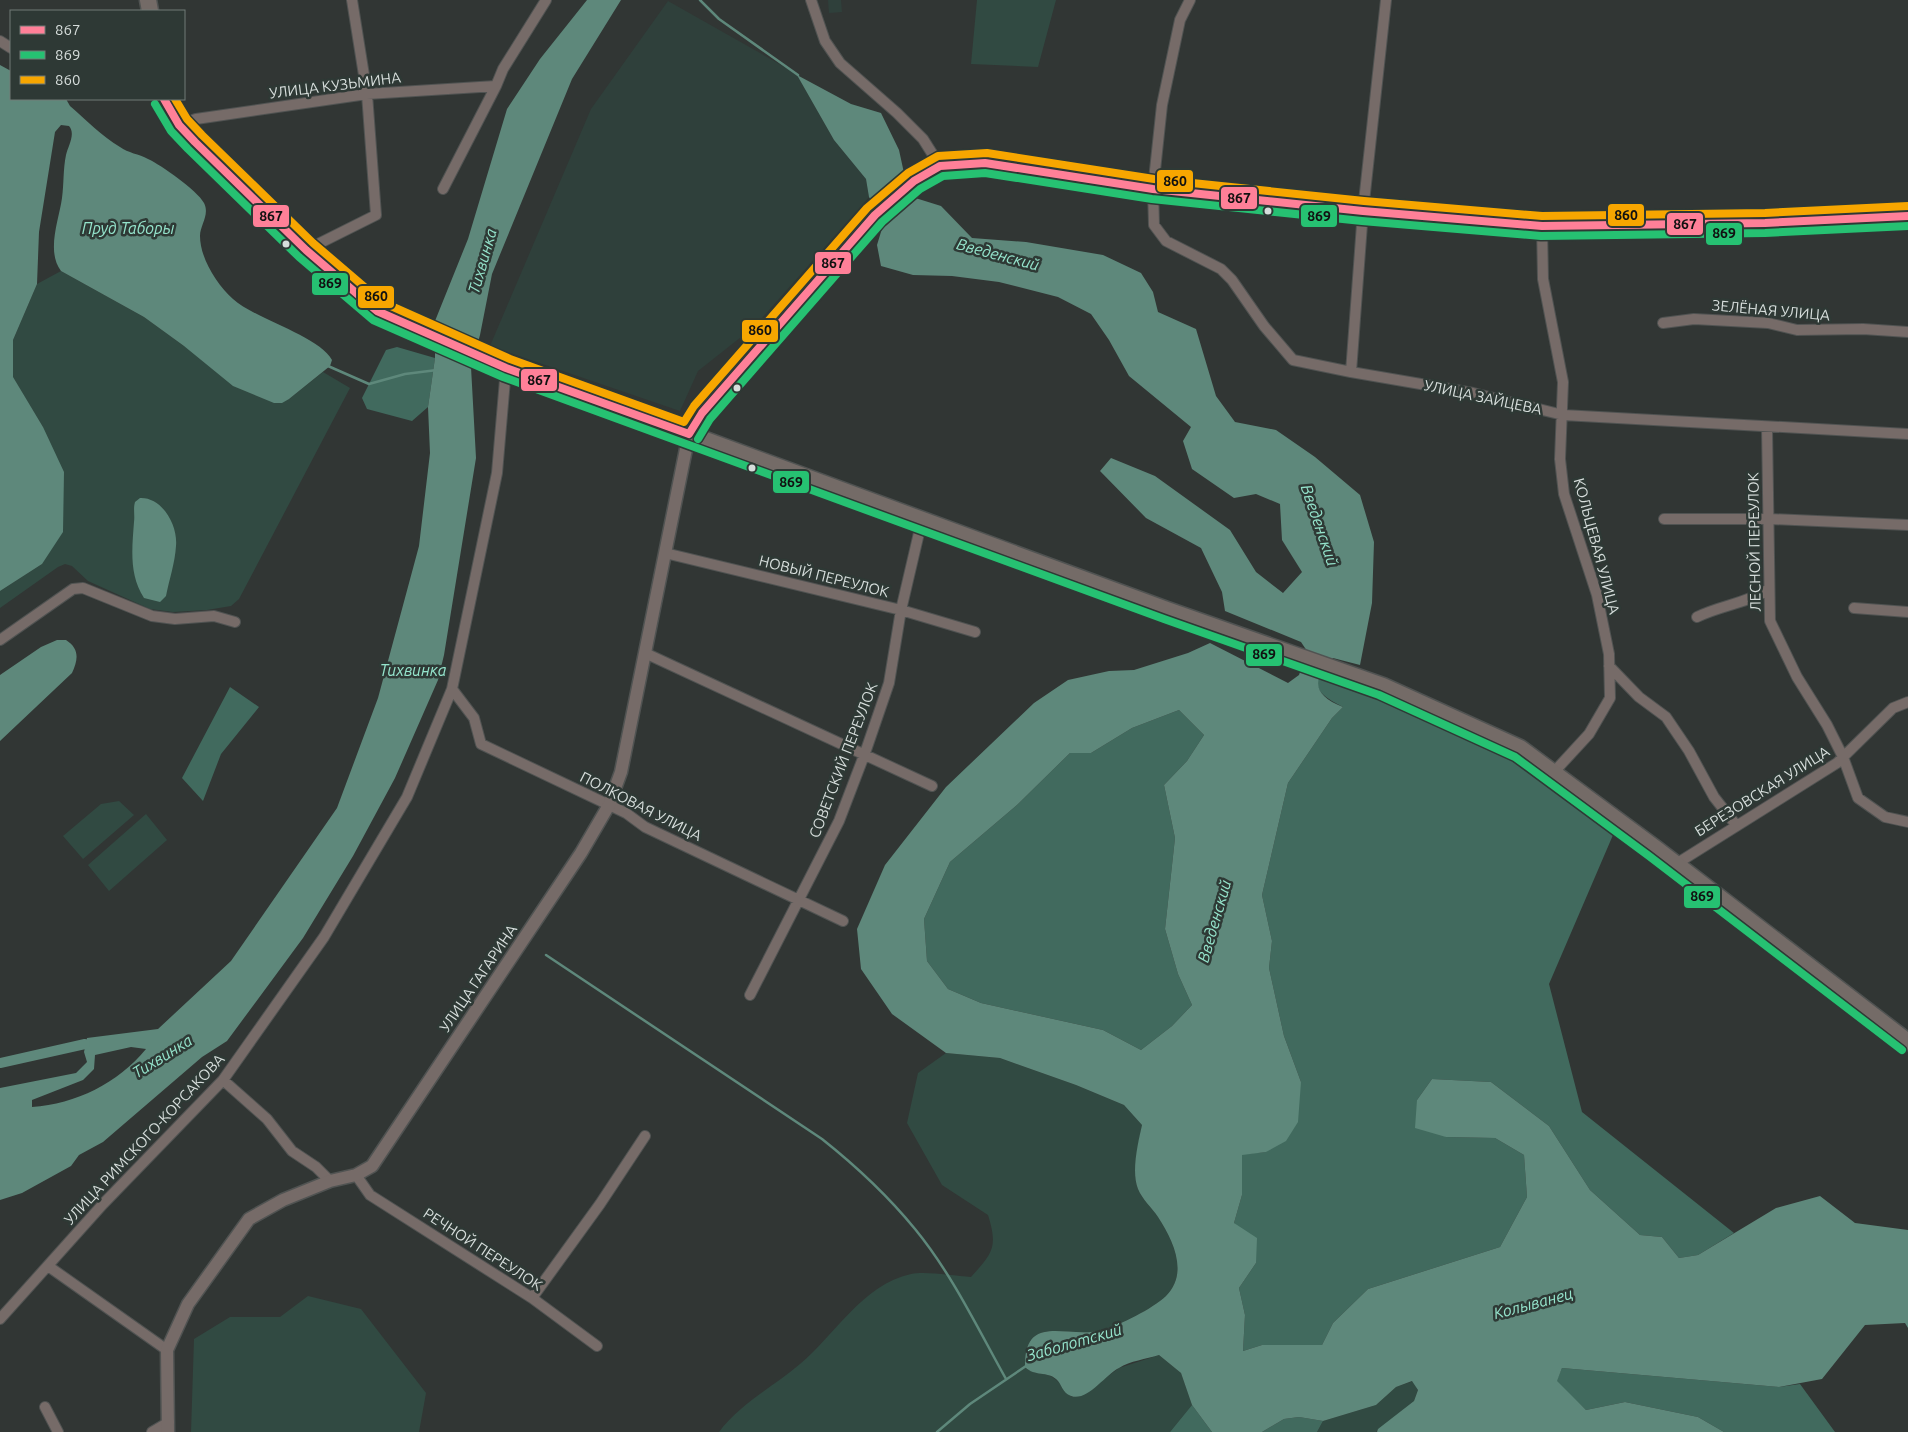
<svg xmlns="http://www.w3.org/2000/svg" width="1908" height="1432" viewBox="0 0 1908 1432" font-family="Ubuntu,sans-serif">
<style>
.built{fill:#2f403b}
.green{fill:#314a42}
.forest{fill:#416a5e}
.water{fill:#5e887b;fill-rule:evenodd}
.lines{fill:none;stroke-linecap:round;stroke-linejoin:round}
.stream{stroke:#5e887b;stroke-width:2.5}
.canal{stroke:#5e887b;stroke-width:10}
.minor-casing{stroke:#505352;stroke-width:12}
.tertiary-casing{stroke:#505352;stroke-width:15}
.primary-casing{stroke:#505352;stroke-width:19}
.minor{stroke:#766b68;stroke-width:10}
.tertiary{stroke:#766b68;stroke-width:12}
.primary{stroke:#746b67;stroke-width:16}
.bus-1-casing{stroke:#2e3935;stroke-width:11}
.bus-2-casing{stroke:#2e3935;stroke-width:11}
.bus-3-casing{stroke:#2e3935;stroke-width:11}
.bus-1{stroke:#ff8098;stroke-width:8}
.bus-2{stroke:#26c172;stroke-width:8}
.bus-3{stroke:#f7a600;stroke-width:8}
.bus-dot{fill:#d6dddb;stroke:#2e3935;stroke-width:2}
.labels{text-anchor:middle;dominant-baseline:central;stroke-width:5;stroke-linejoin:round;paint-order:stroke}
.street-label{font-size:15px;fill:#d6dddb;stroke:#2e3935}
.water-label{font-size:16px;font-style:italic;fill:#95e4cc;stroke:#2e3935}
.line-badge{stroke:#2e3935;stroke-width:2}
.pale-badge-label{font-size:14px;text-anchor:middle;font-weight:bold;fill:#111}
</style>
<rect width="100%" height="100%" fill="#313634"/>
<!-- built -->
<path class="built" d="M828,0H841L842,12L829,13Z
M668,1L797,74L834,140L866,179L869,197L755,326L698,371L680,411L490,346L591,109Z"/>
<!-- green -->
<path class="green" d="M977,0H1056L1038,67L971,64Z
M61,271L144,317L184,346L289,399L323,372L350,388L239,599L231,606L207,610L173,612L150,609L88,581L72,566L65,564L58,567L0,608V591L42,564L43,427L13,378V340L37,284Z
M119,801L134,815L83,859L63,836L101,804Z
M146,814L167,840L109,891L88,865Z
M946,1053L1000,1058L1076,1085L1124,1105L1142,1125C1139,1143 1131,1172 1138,1189C1142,1199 1152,1208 1158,1217C1173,1240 1189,1273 1166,1296C1152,1309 1120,1325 1102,1330C1069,1340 1024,1311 1025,1367C1034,1376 1046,1371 1055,1379C1061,1383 1065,1391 1072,1397L1081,1396L1119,1368L1159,1355L1181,1373L1192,1405L1170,1432H719C741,1403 773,1387 800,1364C836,1334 862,1285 911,1274C926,1271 954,1276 971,1277C993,1253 998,1247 988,1215L942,1185L907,1123L918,1073Z
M308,1296L361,1309L426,1393L419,1432H191L194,1339L230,1317H280Z
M1413,1381L1418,1390L1414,1401L1376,1432H1317L1323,1421L1376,1405L1396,1387Z"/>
<!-- forest -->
<path class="forest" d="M397,347L435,358L428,407L412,421L367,409L362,398L386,350Z
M1324,667L1554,772L1613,835L1549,984L1582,1112L1734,1233L1698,1255L1679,1258L1662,1237L1640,1235L1590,1190L1549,1126L1491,1082L1432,1079L1417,1100L1446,1137L1495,1138L1524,1155L1527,1197L1500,1247L1368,1289L1333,1323L1322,1345H1262L1243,1351L1245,1315L1239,1288L1256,1263L1234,1223L1242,1195V1154L1266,1152L1301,1082L1284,1036L1269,968L1272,941L1262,895L1288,783L1332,718L1343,707C1326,698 1307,689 1324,667Z
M230,687L259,707L221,754L203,801L182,778Z
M1179,710L1204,735L1187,761L1164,785L1175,838L1165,929L1178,974L1192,1005L1172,1026L1141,1050L1103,1030L981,1003L948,989L927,961L924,919L950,862L1017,805L1070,753H1091L1132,728Z
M1562,1368L1779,1387L1800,1384L1835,1432H1724L1698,1417L1625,1402L1586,1410L1556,1382Z
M1192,1405L1212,1432H1170Z
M1299,1417L1323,1421L1317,1432H1262L1284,1419Z"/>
<!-- water -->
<path class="water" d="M587,0H621L572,79L492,274L480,335L471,367L476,458L444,655L438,680L395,778L353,856L303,938L227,1041L202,1057L103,1142L79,1155L71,1166L22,1193L0,1200V1088L76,1073L87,1062L84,1052L87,1038L158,1029L231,961L337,808L378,698L419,546L430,453L428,407L435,358V321L468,239L507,109L540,59ZM131,1047L146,1049C118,1083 76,1104 32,1107V1100L83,1080L94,1069L95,1055Z
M0,65L11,71V99H66L70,106C86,120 102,136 120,147C128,153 139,154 148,159C161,165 197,190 204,203C210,215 200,225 200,236C200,258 217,285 233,299C255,319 319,336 332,360L330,366L289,399L282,403H274L233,386L184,346L144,317L61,271C46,251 59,220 62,198C64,184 63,169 66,155C68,146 76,134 69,126L61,125L55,132L39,232L37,284L13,340V377L43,427L64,472L63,532L42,564L0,591Z
M797,75L851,104L881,113L899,150L909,196L941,206L972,238L1026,242L1103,255L1141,273L1153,292L1158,312L1196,329L1216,396L1235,422L1276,430L1315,457L1360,495L1374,542L1372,603L1360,665L1333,658C1310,681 1314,695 1343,707L1332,718L1288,783L1262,895L1272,941L1269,968L1284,1036L1301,1082L1298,1122L1286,1141L1266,1152L1242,1155V1195L1234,1223L1257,1238L1256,1263L1239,1288L1245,1315L1243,1351L1262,1345H1322L1333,1323L1368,1289L1500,1247L1527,1197L1524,1155L1495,1138L1446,1137L1415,1128L1417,1100L1432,1079L1491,1082L1549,1126L1590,1190L1640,1235L1662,1237L1679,1258L1698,1255L1776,1208L1820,1196L1855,1223L1908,1230V1328L1905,1323L1865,1325L1822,1379L1779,1387L1562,1368L1557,1381L1586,1410L1625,1402L1698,1417L1724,1432H1377L1378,1429L1414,1401L1418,1390L1412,1381L1396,1387L1376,1405L1323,1421L1299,1417L1284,1419L1262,1432H1212L1192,1405L1181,1373L1159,1355C1146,1359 1130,1361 1119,1368C1105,1375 1087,1402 1071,1396C1062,1393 1062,1384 1056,1379C1047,1371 1035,1377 1025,1367C1024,1311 1069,1340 1102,1330C1120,1325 1152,1309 1166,1296C1189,1273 1173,1240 1158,1217C1152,1208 1142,1199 1138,1189C1131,1172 1138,1143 1142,1125L1124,1105L1076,1085L1000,1058L946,1053L892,1014L861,969L857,929L885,865L946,787L1034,703L1068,680L1109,671L1134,670L1188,653L1210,643L1288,683L1299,675L1307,651L1301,642L1225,611L1222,592L1201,548L1146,518L1100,471L1111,458L1155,476L1230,530L1256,572L1283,593L1302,572L1282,540L1280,504L1256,494L1234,498L1192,469L1183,441L1191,427L1129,376L1109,340L1091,314L1058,297L999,282L952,276L913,275L881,266L877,245L884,222L869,197L866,179L834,140ZM1179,710L1204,735L1187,761L1164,785L1175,838L1165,929L1178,974L1192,1005L1172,1026L1141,1050L1103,1030L981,1003L948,989L927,961L924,919L950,862L1017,805L1070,753H1091L1132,728Z
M140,498C162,497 178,525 176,546C175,563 169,580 166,596L160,602L144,598C129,575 132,549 134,522C135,515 133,509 135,502Z
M57,640H66C80,649 78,660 72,673L0,741V675L41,647Z"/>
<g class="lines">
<!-- stream -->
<path class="stream" d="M700,0L719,19L798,75
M328,366L369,384L405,374L437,370
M546,955L822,1139C856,1166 888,1196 915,1229C952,1274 978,1329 1006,1379
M937,1432L970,1404L1026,1366"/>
<!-- canal -->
<path class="canal" d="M0,1063L85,1044"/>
<defs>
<path id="minor" d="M811,0L825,41L840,63L897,113L923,139L940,166
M1190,0L1180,20L1162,105L1153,189L1154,225L1166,241L1221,269L1232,280L1264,326L1293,360L1351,372L1473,393L1563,415L1908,434
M0,41L11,48
M179,125L196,119L367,94L496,86
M443,189L496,86L503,69L546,0
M1542,226L1543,279L1563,382L1560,459L1564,494L1597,595L1609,654L1610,698L1589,734L1554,772
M306,250L376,215L367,94L352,0
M1663,323L1694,319L1768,323L1797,330L1863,329L1908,332
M1351,372L1363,211L1386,0
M1767,428L1770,621L1797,677L1827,725L1843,757L1858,798L1885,817L1908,822
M1664,519H1770L1908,525
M665,553L901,610L975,632
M1854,608L1908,612
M1697,617C1721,605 1745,604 1769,589
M0,640L73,589L83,588L152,616L175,619L214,616L235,622
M645,653L932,786
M1609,666L1639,697L1666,717L1689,751L1714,797L1736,825
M452,689L474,718L481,744L626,813L645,827L843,921
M1676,864L1837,763L1893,708L1908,702
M750,995L839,821L865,753L889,683L901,610L922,520
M223,1080L267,1119L292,1151L316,1167L330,1181
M356,1175L370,1195L532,1298L597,1346
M48,1266L167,1350
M532,1298L600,1204L645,1136
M0,1319L103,1204L223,1080L324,937L407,797L452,689L497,473L506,368
M45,1407L58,1432
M152,1432L169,1422"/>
<path id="tertiary" d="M168,1432L167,1350L188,1304L249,1219L283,1200L330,1181L356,1175L372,1166L581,853L609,805L621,772L689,434"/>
<path id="primary" d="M148,0L150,11
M164,99L179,125L195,142L306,250L377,311L506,368L665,427L689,434L1167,610L1383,686L1520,748L1655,848L1908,1042
M689,434L702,413L875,215L914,181L940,166L985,163L1153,189L1363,211L1542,226L1765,223L1908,216"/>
</defs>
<!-- minor casing -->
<use href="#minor" class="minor-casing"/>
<!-- tertiary casing -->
<use href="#tertiary" class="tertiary-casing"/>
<!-- primary casing -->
<use href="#primary" class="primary-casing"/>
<!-- minor -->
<use href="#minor" class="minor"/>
<!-- tertiary -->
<use href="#tertiary" class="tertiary"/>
<!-- primary -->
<use href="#primary" class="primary"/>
<defs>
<path id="bus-1" d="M164,99L179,125L195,142L306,250L377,311L506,368L689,434
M689,434L702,413L875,215L914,181L940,166L985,163L1153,189L1363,211L1542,226L1765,223L1908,216"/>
<path id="bus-2" d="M155,104L171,131L188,149L299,257L373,320L503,377L1164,619L1379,695L1515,757L1649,856L1902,1050
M698,439L710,419L882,222L920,189L943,176L985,173L1152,199L1362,221L1541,236L1765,233L1908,226"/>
<path id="bus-3" d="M175,99L187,119L202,135L313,243L382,302L510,359L684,422L694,406L867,208L908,173L938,156L987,153L1154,179L1364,201L1542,216L1765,213L1908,206"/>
</defs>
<!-- bus-1 casing -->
<use href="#bus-1" class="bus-1-casing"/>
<!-- bus-2 casing -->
<use href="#bus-2" class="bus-2-casing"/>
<!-- bus-3 casing -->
<use href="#bus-3" class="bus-3-casing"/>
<!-- bus-1 -->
<use href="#bus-1" class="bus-1"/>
<!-- bus-2 -->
<use href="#bus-2" class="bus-2"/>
<!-- bus-3 -->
<use href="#bus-3" class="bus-3"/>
</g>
<!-- markers -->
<g class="bus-dot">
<circle cx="1268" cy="211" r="4.5"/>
<circle cx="286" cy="244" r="4.5"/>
<circle cx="737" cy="388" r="4.5"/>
<circle cx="752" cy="468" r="4.5"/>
</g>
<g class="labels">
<!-- street labels -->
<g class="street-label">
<text transform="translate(335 85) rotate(-7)">УЛИЦА КУЗЬМИНА</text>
<text transform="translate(1771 310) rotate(5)">ЗЕЛЁНАЯ УЛИЦА</text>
<text transform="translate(1483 397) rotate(12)">УЛИЦА ЗАЙЦЕВА</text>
<text transform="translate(1754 542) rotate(-91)">ЛЕСНОЙ ПЕРЕУЛОК</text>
<text transform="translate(1597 546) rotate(75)">КОЛЬЦЕВАЯ УЛИЦА</text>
<text transform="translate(824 576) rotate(14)">НОВЫЙ ПЕРЕУЛОК</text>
<text transform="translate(843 760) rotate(-69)">СОВЕТСКИЙ ПЕРЕУЛОК</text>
<text transform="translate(1762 791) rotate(-32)">БЕРЕЗОВСКАЯ УЛИЦА</text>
<text transform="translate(641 806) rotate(27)">ПОЛКОВАЯ УЛИЦА</text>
<text transform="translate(478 978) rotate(-56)">УЛИЦА ГАГАРИНА</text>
<text transform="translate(144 1139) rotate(-47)">УЛИЦА РИМСКОГО-КОРСАКОВА</text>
<text transform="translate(483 1249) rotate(33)">РЕЧНОЙ ПЕРЕУЛОК</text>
</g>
<!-- water labels -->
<g class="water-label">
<text x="128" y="228">Пруд Таборы</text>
<text transform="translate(998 254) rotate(15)">Введенский</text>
<text transform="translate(482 261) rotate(-74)">Тихвинка</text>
<text transform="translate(1320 525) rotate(71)">Введенский</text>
<text x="413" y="670">Тихвинка</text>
<text transform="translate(1214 921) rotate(-74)">Введенский</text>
<text transform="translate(162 1056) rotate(-32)">Тихвинка</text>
<text transform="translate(1533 1303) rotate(-15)">Колыванец</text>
<text transform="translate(1074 1342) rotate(-16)">Заболотский</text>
</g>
</g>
<g class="line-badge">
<rect x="1156" y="169" width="38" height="24" rx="5" fill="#f7a600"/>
<rect x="1220" y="186" width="38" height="24" rx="5" fill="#ff8098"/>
<rect x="1607" y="203" width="38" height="24" rx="5" fill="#f7a600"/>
<rect x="252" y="204" width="38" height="24" rx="5" fill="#ff8098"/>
<rect x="1300" y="204" width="38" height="24" rx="5" fill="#26c172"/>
<rect x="1666" y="212" width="38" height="24" rx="5" fill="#ff8098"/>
<rect x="1705" y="222" width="38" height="24" rx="5" fill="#26c172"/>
<rect x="814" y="251" width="38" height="24" rx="5" fill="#ff8098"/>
<rect x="311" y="272" width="38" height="24" rx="5" fill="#26c172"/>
<rect x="357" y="285" width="38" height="24" rx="5" fill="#f7a600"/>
<rect x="741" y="319" width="38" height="24" rx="5" fill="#f7a600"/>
<rect x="520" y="368" width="38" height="24" rx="5" fill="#ff8098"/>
<rect x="772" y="470" width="38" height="24" rx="5" fill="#26c172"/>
<rect x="1245" y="643" width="38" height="24" rx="5" fill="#26c172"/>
<rect x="1683" y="885" width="38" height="24" rx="5" fill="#26c172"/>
</g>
<g class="pale-badge-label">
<text x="1175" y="186">860</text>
<text x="1239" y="203">867</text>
<text x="1626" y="220">860</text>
<text x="271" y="221">867</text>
<text x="1319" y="221">869</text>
<text x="1685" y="229">867</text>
<text x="1724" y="238">869</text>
<text x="833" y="268">867</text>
<text x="330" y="288">869</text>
<text x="376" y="301">860</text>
<text x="760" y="335">860</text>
<text x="539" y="385">867</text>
<text x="791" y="487">869</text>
<text x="1264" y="659">869</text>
<text x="1702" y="901">869</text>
</g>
<!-- legend -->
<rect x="10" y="10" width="175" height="90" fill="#2e3935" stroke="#717b77"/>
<rect x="20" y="26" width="25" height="8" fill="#ff8098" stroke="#717b77"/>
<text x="55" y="35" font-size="15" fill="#d6dddb">867</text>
<rect x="20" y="51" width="25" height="8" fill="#26c172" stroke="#717b77"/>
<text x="55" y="60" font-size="15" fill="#d6dddb">869</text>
<rect x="20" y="76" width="25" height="8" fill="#f7a600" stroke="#717b77"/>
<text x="55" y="85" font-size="15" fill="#d6dddb">860</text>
</svg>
